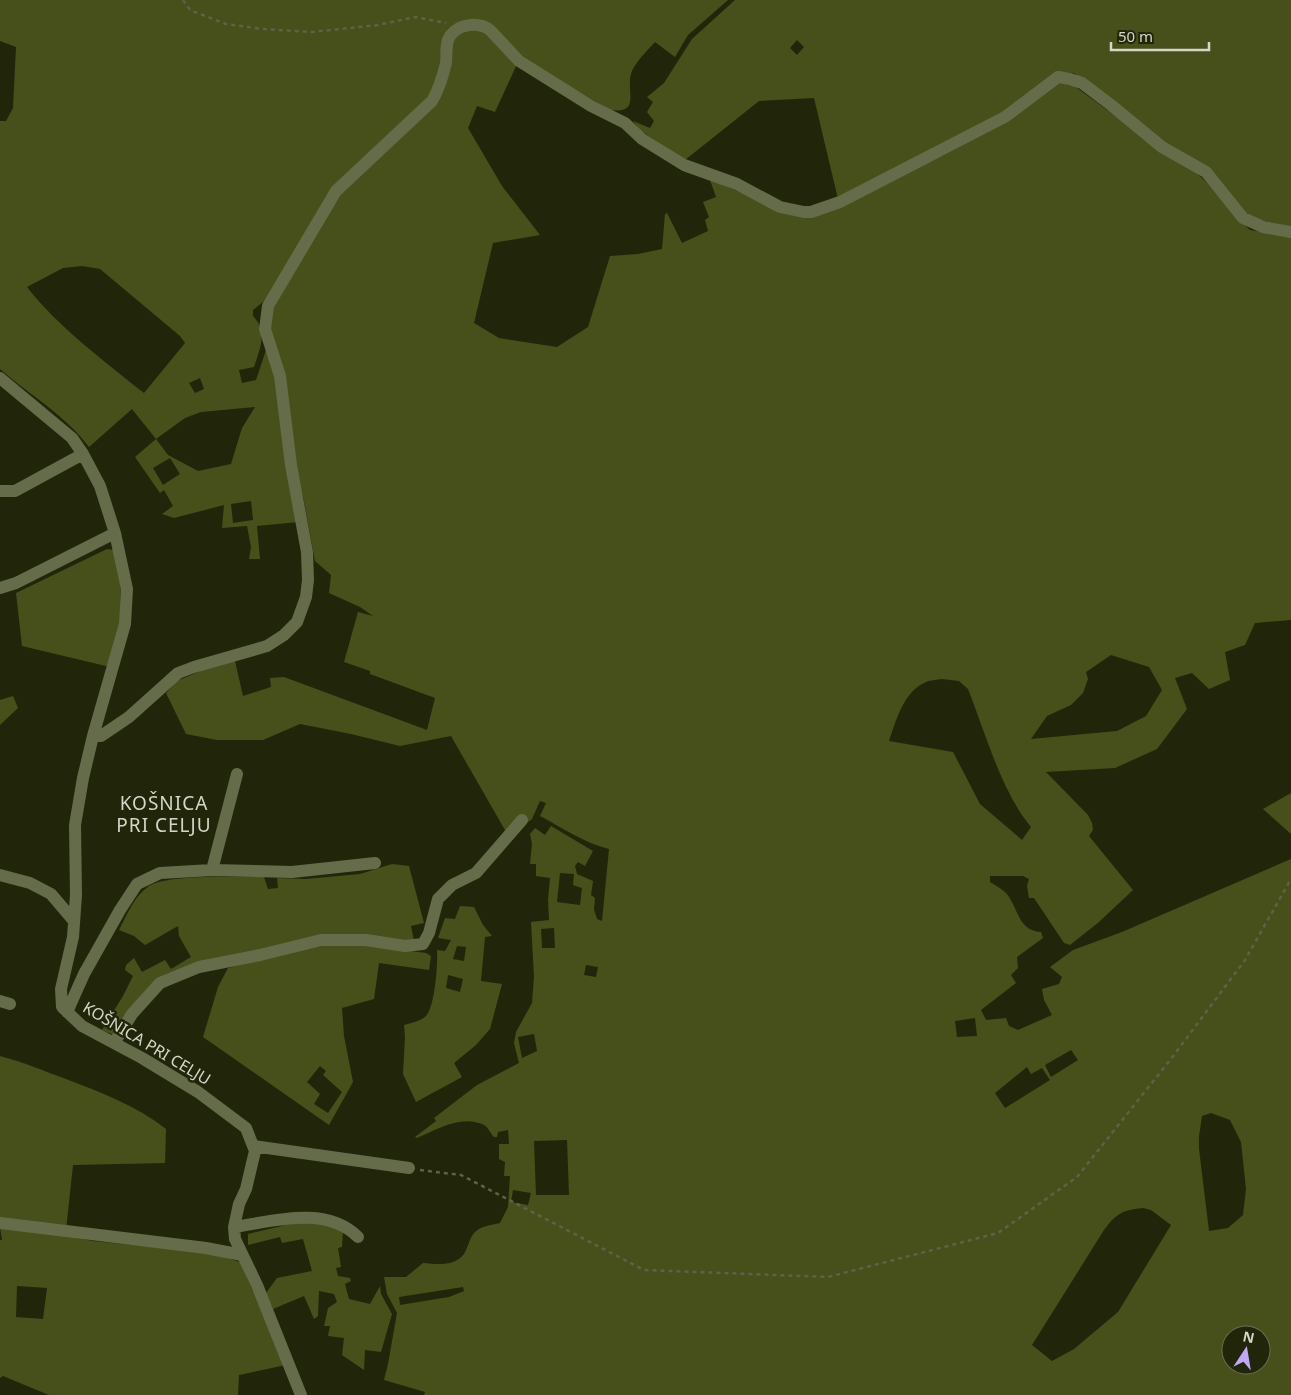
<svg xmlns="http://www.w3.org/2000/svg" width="1291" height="1395" viewBox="0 0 1291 1395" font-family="'Noto Sans',sans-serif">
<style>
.green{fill:#47501b;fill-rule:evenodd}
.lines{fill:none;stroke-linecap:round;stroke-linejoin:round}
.path{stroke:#5d624a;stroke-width:2.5;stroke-dasharray:4 4;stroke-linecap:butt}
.minor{stroke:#656c4a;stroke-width:12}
.labels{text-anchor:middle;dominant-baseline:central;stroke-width:5;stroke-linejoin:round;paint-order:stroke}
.street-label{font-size:16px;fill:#d3d7c7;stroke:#21260a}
.quarter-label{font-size:19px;letter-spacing:1px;fill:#d3d7c7;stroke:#21260a}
</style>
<rect width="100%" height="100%" fill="#21260a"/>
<!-- green -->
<path class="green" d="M0,0H728L688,35L675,57L655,42C647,51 634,63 631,74C626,92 641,114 610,110L528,62L509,45L460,21L435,90L363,161L264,301L253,310V316C268,332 260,349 254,367L239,370L242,383L256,380L266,350L277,379L298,522L257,526L260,559H249L251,547L247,526L222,528L224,505L174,518L162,514L173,506L164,490L160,493L135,457L156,439L132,409L89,447C64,414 31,396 0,369V121H6L13,108L16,47L0,41ZM82,266L100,269L180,336L185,343L144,393C105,362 57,326 27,287L63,268ZM200,378L204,389L195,393L189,383ZM255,407L242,428L231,464L198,471L168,455L156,439L185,418L201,412ZM170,458L180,474L163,485L153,468ZM251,501L253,520L233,523L231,504Z
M735,0H1291V227L1256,219L1241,210L1142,123L1074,73L1057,72L1003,113L838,199L814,98L759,101L685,160L640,130L633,121L650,128L654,121L647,112L653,102L647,97L664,83L692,39ZM797,40L804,47L797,55L790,48Z
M462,30H483L517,64L495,112L477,106L468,128L502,186L540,235L493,243L474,323L499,338L557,347L588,327L610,256L638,254L662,249L665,214L667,213L682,243L708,231L705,220L709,217L703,202L716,197L710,180L798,215L944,155L1008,122L1059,83L1073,85L1133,129L1192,168L1207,183L1234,215L1250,230L1291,237V620L1255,623L1245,645L1225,652L1230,680L1209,689L1192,673L1175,678L1187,709L1157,749L1115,768L1046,772L1088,815L1092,823L1093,830L1089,836L1133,890L1099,922L1070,945L1064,943L1034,898H1029L1027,886L1029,879L1023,876H990V882C995,885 1002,889 1006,893C1019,908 1017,930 1041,932L1043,938L1017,957L1018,968L1011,975L1016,983L981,1010L986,1020L1006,1018L1009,1026L1018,1030L1052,1015L1044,1000L1042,989L1059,984L1062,977L1050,967L1073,950L1122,932L1291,859V1395H424L425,1392L384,1380L388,1364L397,1313L387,1294L384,1277H406L423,1263C437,1264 454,1267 464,1254C468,1248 469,1239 474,1233C480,1226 491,1225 500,1223L508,1207L510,1176H504L505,1162L499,1159V1144H509L508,1130L498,1132L497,1137H494C491,1134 488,1127 484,1125C462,1114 437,1129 417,1138L415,1137L436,1121L434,1118L477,1085L519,1063L514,1043L516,1032L532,1003L534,977L531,922L549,920L548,900L550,878L536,876V864H530L532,844L530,834L535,828L545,835L551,826L593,851L585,866L578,862L575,866L577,874L593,881L591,895L595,898L594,909L597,919L602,921L609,849C584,843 563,828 540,816L546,803L540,801L532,819L509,837L451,736L400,746L351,734L300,724L263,740H217L186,734L166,693L177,681L203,670L235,661L243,696L271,687L270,678L284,677L427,730L435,698L370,674V671L344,662L358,612L373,616L360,607L329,593L331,575L315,561L303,496L292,454L269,329L273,309L339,191L437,100L452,42ZM1111,655L1149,667L1162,690L1146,716L1117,731L1031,739L1047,716L1071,705L1083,693L1088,679L1086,672ZM942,679L959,681L968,689C985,732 1002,793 1031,827L1022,840L980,804L953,752L889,741C896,720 904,691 926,682C930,680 937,680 942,679ZM560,873L574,874L573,885L582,888L580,905L557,902ZM554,928L555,948H542L541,929ZM586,965L598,967L596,977L584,975ZM975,1018L977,1036L957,1037L955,1021ZM534,1034L537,1051L522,1058L518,1037ZM1071,1050L1078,1060L1051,1077L1045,1065ZM1027,1067L1031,1074L1042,1068L1050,1080L1005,1108L995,1093ZM1211,1113L1230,1120L1241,1142L1246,1189L1243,1215L1228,1228L1209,1231L1199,1149V1136L1202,1116ZM567,1140L569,1195H536L534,1141ZM513,1190L531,1193L528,1205L511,1202ZM1143,1208L1151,1210L1171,1225L1118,1312L1074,1349L1052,1361L1032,1345L1104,1230C1116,1214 1122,1210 1143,1208ZM463,1287L464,1291L449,1297L400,1305L399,1297ZM1231,1335H1261V1365H1231Z
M107,549L114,550L121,582L120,621L110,667L22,646L16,593Z
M13,696L18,708L0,725V700Z
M1291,793V834L1263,809Z
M392,864L409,866L424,923L411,926L415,946L358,937L195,970L157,992L119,1037L102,1030L123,996L133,976L125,970L126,965L134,958L142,972L165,960L171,969L191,957L179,936L178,926L145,945L134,936L119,930C127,915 134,896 149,886C166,874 241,877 264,877L268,889L278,888L277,878L306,879L360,874Z
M460,906L474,907L483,925L492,936L485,937L481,981L502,984L490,1029L476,1045L454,1063L462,1077L416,1102L403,1074L405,1037L404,1025C411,1023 421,1021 426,1016C435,1006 438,963 437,950L445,951L451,940L438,938L445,918L455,919ZM457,946L466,947L464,961L453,959ZM448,975L463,979L460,992L446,988Z
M342,942L426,953L431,956L429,970L379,963L374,999L342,1008L344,1036L353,1082L329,1125L203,1037L218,987L228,968L284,953ZM320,1066L326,1071L323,1075L342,1092L328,1113L314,1104L320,1094L307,1082Z
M0,1056C23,1062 44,1071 66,1079C100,1092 137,1106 166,1129L165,1163L73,1165L66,1230L0,1221Z
M303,1221L329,1223L343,1231L342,1247L338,1248L341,1267L336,1268L338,1276L350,1278L351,1281L345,1284L349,1299L370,1304L380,1286L381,1294L392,1314L381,1352L365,1350L364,1370L342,1355L344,1338L328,1336L330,1326H324L328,1308L337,1302L334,1294L319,1291L318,1316L314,1319L304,1296L273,1309L266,1293L277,1278L312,1271L303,1239L282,1243L280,1237L248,1245V1234Z
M0,1227L31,1229L93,1241L212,1253L240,1262L286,1365L239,1375L238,1395H49L3,1376L0,1378V1240H2ZM17,1286L47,1288L43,1319L16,1317Z"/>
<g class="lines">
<!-- path -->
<path class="path" d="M183,0L190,10L226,24L263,29L312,32L378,25L415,17L446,23
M420,1170L461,1175L644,1270L828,1277L998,1233L1077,1177L1174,1055L1245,960L1291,879"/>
<!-- minor -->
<path class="minor" d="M0,378L72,438L83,454L100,486L115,533L127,589L125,624L93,736L83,778L75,825L76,895L73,937L61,989L62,1007L82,1026L142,1058L198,1092L246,1128L255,1151L246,1189L239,1204L234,1227L235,1239L257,1285L301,1395
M0,491H15L83,454
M0,588L16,583L115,533
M93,736H101L129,717L178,673L194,667L267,646L284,635L297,622L306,597L308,580L307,552L291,465L280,376L265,329L268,306L336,191L432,101C439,89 443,76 446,63C447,55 445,43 450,36C459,23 479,22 490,30L519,61L591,106L625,123L642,139L684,165L737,184L780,207L804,212H811L840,202L1005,117L1058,77L1070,79L1082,83L1111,105L1162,147L1206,172L1243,218L1263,227L1291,232
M212,870L237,774
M0,875L30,883L51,894L74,921
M0,1001L10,1004
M67,1012L84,974L120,910L137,884L160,873L212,870L292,872L375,863
M114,1043L132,1014L160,983L199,967L260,955L321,940H366L405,946L423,944L429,933L438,899L452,885L476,873L522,820
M253,1146L409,1168
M0,1223L206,1248L242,1255
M234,1227C274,1221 326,1205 358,1237"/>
</g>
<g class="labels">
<!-- street labels -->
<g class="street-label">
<text transform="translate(147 1043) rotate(31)">KOŠNICA PRI CELJU</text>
</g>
<!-- quarter labels -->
<g class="quarter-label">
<text x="164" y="803">KOŠNICA<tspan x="164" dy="22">PRI CELJU</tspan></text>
</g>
</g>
<!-- north arrow -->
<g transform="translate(1246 1350) rotate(12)"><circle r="24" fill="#21260a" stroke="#686d56"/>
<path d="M0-4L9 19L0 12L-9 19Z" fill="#c0a8f4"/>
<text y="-8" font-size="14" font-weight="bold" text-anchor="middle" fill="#d3d7c7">N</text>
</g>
<!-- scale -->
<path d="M1111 42v8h98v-8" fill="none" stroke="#d3d7c7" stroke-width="2.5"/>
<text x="1118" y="42" font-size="15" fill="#d3d7c7" stroke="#21260a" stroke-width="4" paint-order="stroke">50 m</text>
</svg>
